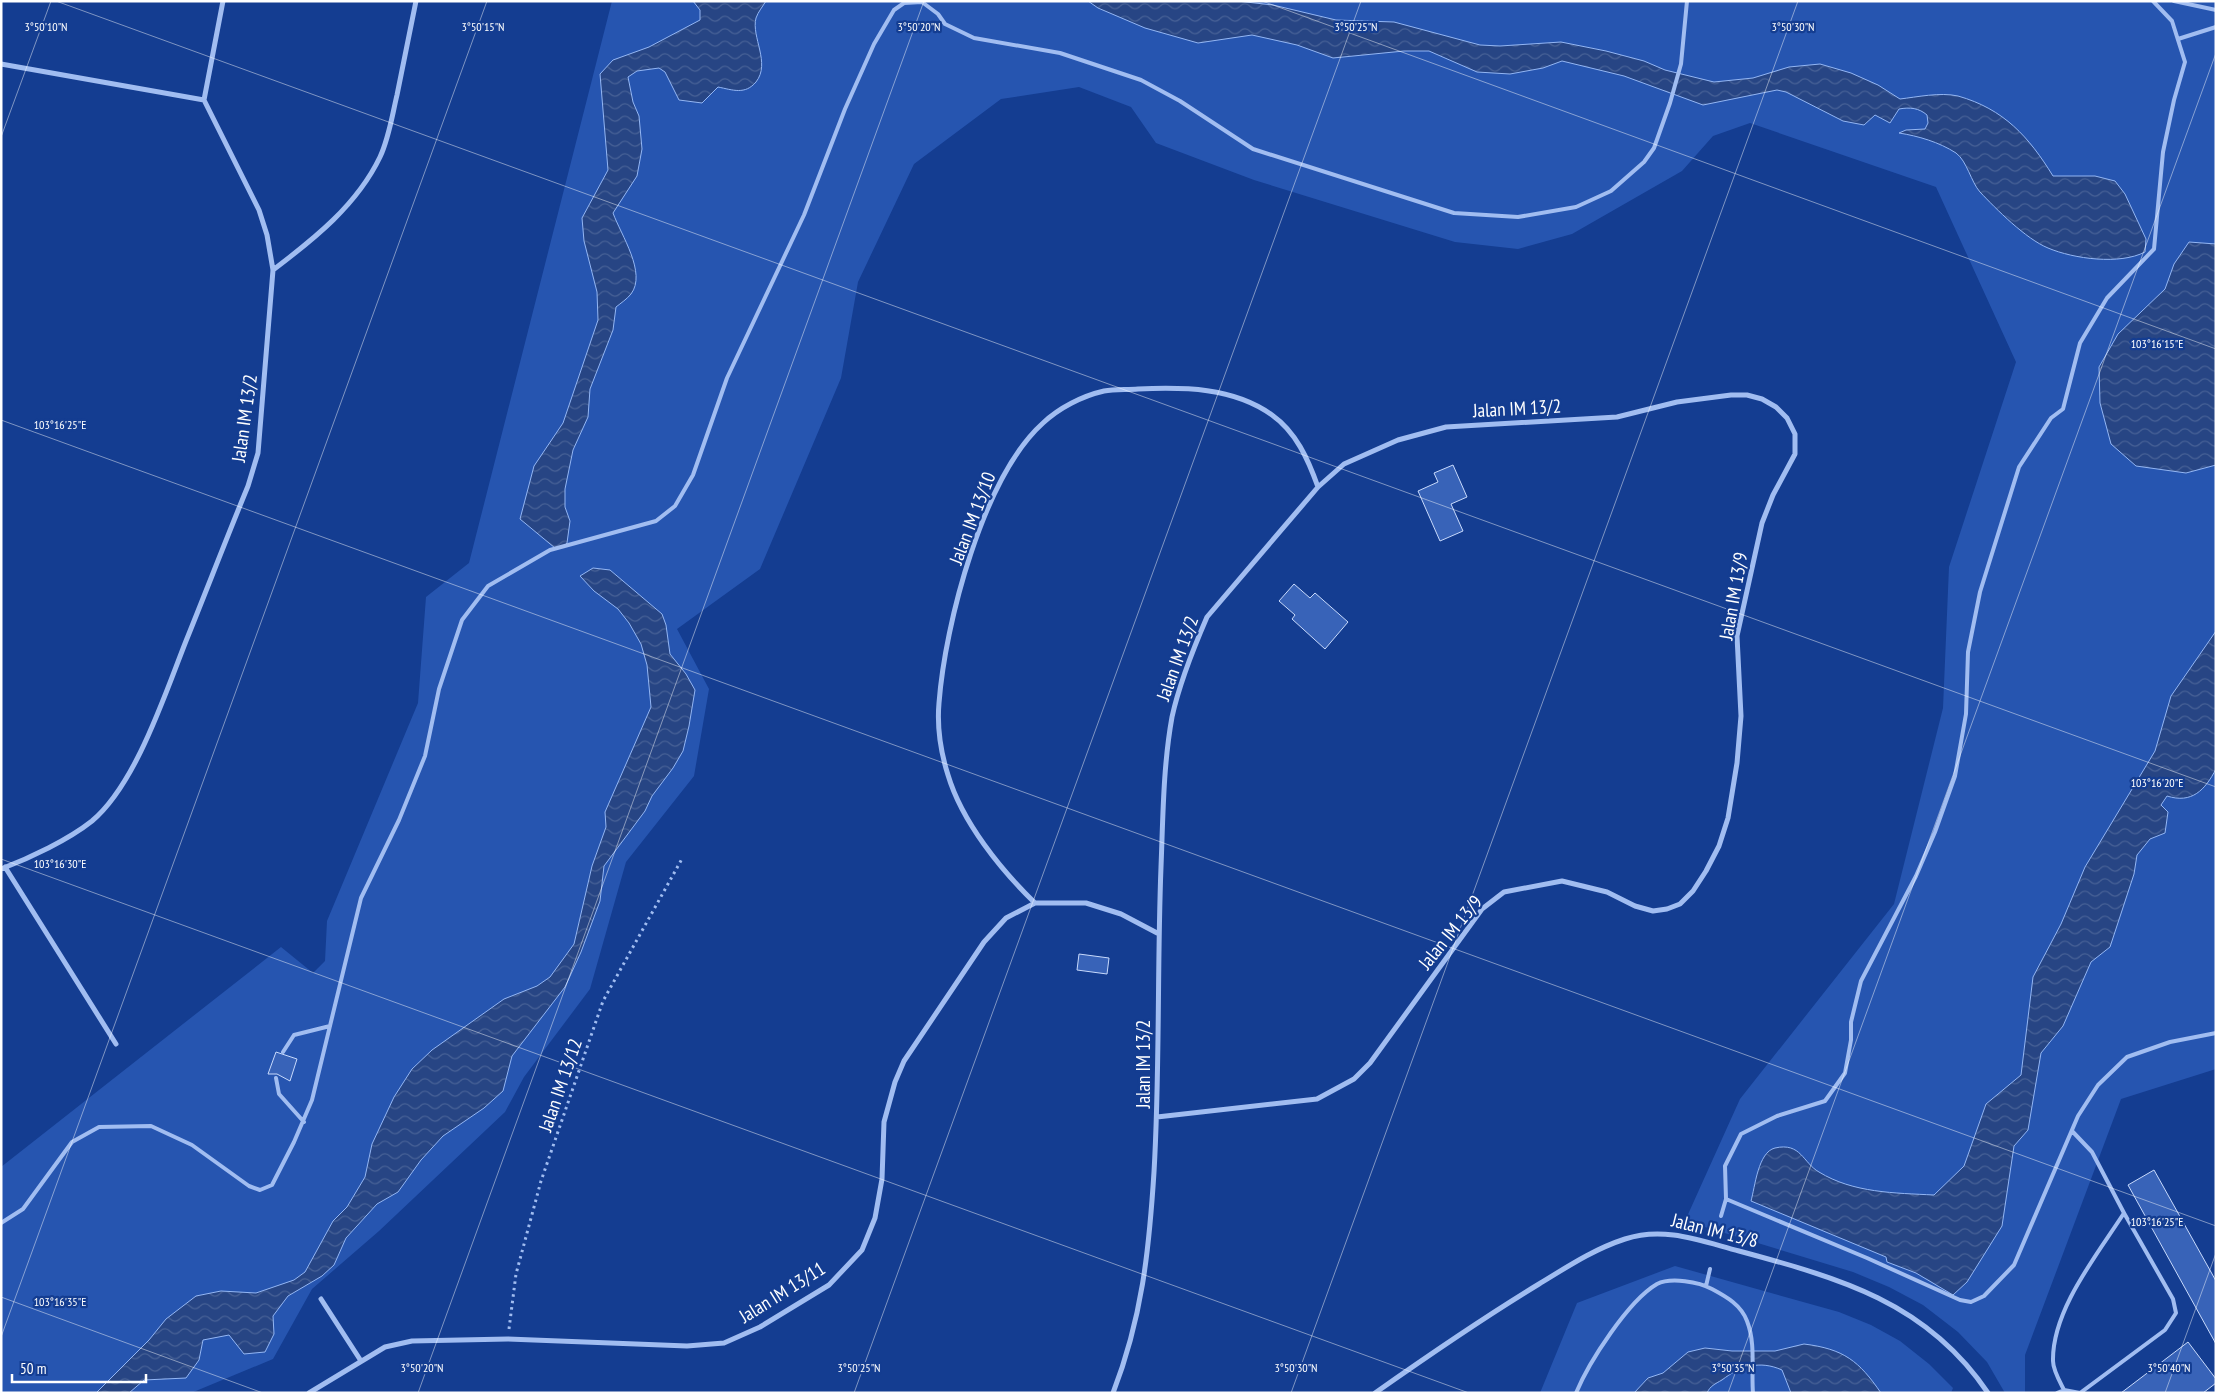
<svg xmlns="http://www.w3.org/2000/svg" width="2217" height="1394" viewBox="0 0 2217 1394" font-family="'PT Sans Narrow',sans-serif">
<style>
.green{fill:#2655b0}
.water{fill:url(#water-waves);stroke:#93b6f4}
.building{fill:#3863b8;stroke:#c8dafc}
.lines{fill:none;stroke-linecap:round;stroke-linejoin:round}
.path{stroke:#a1bdf1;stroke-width:3;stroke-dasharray:2.5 4;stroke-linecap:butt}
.service{stroke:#a1bdf1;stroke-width:4}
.minor{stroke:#a1bdf1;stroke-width:5}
.ticks{fill:none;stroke:#fff;stroke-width:1;stroke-opacity:0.45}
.labels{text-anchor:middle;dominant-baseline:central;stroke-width:4.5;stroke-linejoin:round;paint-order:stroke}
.street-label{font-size:19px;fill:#fff;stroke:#143d91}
.ticks-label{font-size:12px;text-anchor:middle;fill:#fff;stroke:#143d91;stroke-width:4.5;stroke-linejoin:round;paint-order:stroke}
</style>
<defs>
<pattern id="water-waves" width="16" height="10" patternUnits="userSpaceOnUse" patternTransform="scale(1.25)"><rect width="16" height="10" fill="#274584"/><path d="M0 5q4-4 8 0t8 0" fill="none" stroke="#476196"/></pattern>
</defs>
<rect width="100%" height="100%" fill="#143d91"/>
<!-- green -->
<path class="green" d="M612,1H2216V1069L2121,1099L2025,1355V1393H2005L1987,1362L1958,1332L1923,1305L1889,1287L1853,1272L1685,1221L1740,1099L1894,904L1943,708L1949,567L2016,362L1936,187L1750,123L1713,136L1682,171L1572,234L1518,249L1455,242L1254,180L1156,143L1131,107L1079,87L1001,99L914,164L858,282L841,378L760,569L677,629L709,689L694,776L626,862L590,989L524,1077L505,1112L379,1231L312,1289L273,1359L191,1393H1V1167L281,947L313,973L325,961L327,921L418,703L426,597L469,563Z
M1675,1266L1839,1312L1871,1325L1900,1341L1929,1364L1953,1388L1951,1393H1540L1577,1303Z"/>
<!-- water -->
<path class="water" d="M693,1H766C763,6 758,12 756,18C751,37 771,63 756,82C745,95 733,90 718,87L702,103L679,100L665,72L659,68L637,71L628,77L633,102L639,116L642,149L637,176L613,213C621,235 647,273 631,294C627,299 621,303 616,307L613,330L590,389L588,417L573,450L565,489V507L570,521L567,543L563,547L555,548L520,519L534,466L563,423L598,320L597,292L584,241L582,218L608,170L600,74L613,60L649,47L700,20V10Z
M1088,1H1237L1273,5L1336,20L1394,22L1480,45L1500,46L1561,42L1606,51L1644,61L1665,70L1714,82L1753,78L1789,67L1820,64L1851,73L1878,85L1900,99C1917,97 1940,92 1958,96C2004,109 2029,137 2053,176H2095L2115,181L2125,194L2146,239L2145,252C2120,265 2074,259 2048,248C2026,239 1996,209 1980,192C1971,182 1967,161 1956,153C1939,142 1918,136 1899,133L1906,130L1925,129L1928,123L1927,115C1919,108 1910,107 1899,109L1890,123L1875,115L1864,125L1843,121L1786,92L1777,90L1703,105L1624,76L1562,61L1543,68L1510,74L1477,72L1429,51H1404L1333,58L1297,45L1252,35L1198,43L1145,28L1098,8Z
M2189,242L2216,244V465L2186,473L2136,466L2111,444L2100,403L2099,367L2118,334L2165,289L2174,264Z
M593,568L610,570L662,614L666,625L670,654L686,674L695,690L689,726L683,751L673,768L652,796L645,811L604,866L600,901L581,952L565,987L512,1056L503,1091L484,1108L443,1136L421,1160L398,1192L377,1204L346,1238L334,1265L322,1276L288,1296L273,1316L274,1334L265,1352L244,1354L229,1335L203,1340L199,1360L186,1378L144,1380L129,1393H96L149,1340L166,1319L196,1296L221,1291L256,1293L294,1280L305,1272L333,1221L347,1207L365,1177L372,1144L394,1097L412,1069L432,1050L504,999L537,986L550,977L574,944L592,866L606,827L605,812L651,707L647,665L641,644L629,623L618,609L594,591L580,576Z
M2216,631V769C2205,790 2192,804 2167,796L2161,805L2168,812L2165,833L2150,839L2137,855L2134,874L2110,947L2091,962L2063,1026L2041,1053L2028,1130L2014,1146L2002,1226L1967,1282L1953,1295L1916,1273L1887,1262L1886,1257L1751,1201C1755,1187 1758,1152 1775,1148C1801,1142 1803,1163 1819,1172C1853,1193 1895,1193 1934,1195L1964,1166L1986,1104L2021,1075L2033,977L2061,924L2085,867L2155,751L2171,696Z
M1804,1344C1844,1349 1859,1361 1881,1393H1791L1782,1370C1760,1360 1740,1366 1722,1380C1715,1384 1710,1386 1707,1393H1634L1648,1378L1663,1373L1688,1352L1705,1348L1732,1351H1775Z"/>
<!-- building -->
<path class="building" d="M1453,465L1467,497L1451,504L1463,531L1440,541L1418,491L1438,482L1434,473Z
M1294,584L1310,598L1315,593L1348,622L1325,649L1292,619L1295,615L1279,601Z
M1079,954L1109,958L1107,974L1077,970Z
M276,1052L297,1059L290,1081L277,1074H268Z
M2154,1170L2216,1281V1344L2128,1185Z
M2188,1342L2216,1379V1383L2203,1393H2121Z"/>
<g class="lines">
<!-- path -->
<path class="path" d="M509,1329L516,1274L541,1181L603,1001L683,857"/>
<!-- service -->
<path class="service" d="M2153,1L2172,21L2185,62L2174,100L2163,152L2154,249L2107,298L2080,343L2063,409L2051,418L2019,467L1980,592L1968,652L1966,714L1955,776L1935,832L1916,876L1861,981L1851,1022V1040L1845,1073L1825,1101L1777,1116L1741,1134L1725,1166L1726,1199L1867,1258L1960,1300L1971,1302L1984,1296L2014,1265L2078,1116L2098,1085L2127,1057L2170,1042L2216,1033
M2174,1L2216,10
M2178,39L2216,27
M283,1052L294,1035L330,1026
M276,1078L279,1094L304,1122
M1721,1216L1726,1199
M1,1223L23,1209L72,1142L99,1127L151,1126L192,1145L249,1186L260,1190L272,1185L294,1142L312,1100L361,898L399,820L425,756L439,689L462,620L488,586L550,550L656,521L675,506L693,475L727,378L804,215L845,109L874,44L894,10L904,3L922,2L938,14L945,24L974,38L1060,53L1141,80L1180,101L1253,149L1454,213L1518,217L1576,207L1611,191L1644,162L1654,148L1670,103L1681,64L1687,1
M1706,1286L1710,1269
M2064,1390C2060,1382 2053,1370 2053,1361C2052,1310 2097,1255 2124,1213
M1576,1393C1589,1362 1628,1301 1657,1284C1671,1277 1699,1282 1712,1289C1727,1297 1741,1305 1747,1321C1756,1344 1751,1369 1753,1393
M2057,1393L2064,1390L2080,1393L2165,1330L2176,1313L2173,1299L2124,1213L2092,1152L2072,1131"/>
<!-- minor -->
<path class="minor" d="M1,64L204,100L259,210L267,235L273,270L258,453L248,486C227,537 207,589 186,641C165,694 136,784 92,821C68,840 30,858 1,869
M204,100L223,1
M273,270C314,239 357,205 380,157C389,138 392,116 397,95C403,64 410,32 416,1
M5,867L116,1044
M1035,903C1001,870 962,822 948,775C941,753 937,726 939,703C945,624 983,477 1043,423C1059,408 1082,396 1104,391C1115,389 1127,390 1138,389C1183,387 1233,387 1272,415C1296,432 1308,459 1318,487
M321,1299L361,1361
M309,1393L385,1347L412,1341L508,1339L687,1346L724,1343L760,1327L829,1285L862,1250L875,1218L882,1179L884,1122L895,1082L904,1061L984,942L1006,918L1035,903H1086L1121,914L1159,934
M1113,1393C1142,1318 1149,1251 1154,1172C1160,1071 1157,969 1161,867C1163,818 1163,767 1172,717C1179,685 1194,647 1207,617L1318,487L1344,464L1398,440L1446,427L1617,417L1677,402L1731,395H1747L1762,399L1776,407L1787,418L1795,434V454L1773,495L1762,523L1737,636L1741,716L1737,763L1728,818L1719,846L1706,871L1693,891L1680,904L1667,909L1653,911L1635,906L1607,892L1562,881L1504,892L1482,909L1370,1063L1354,1079L1317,1099L1157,1117
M1375,1393C1429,1355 1483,1318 1539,1284C1567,1267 1594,1249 1625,1239C1664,1226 1701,1241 1739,1251C1839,1278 1927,1302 1988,1393"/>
</g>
<!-- ticks -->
<path class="ticks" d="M56,1L2216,787M1262,1L2216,349M1,137L51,1M1,420L2216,1226M1,859L1469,1393M1,1297L263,1393M1,1337L487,1M418,1393L924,1M854,1393L1361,1M1291,1393L1798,1M1728,1393L2216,53M2165,1393L2216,1253"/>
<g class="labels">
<!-- street labels -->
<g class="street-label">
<text transform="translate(1517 408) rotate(-3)">Jalan IM 13/2</text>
<text transform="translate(244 418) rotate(-82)">Jalan IM 13/2</text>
<text transform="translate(972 518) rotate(-69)">Jalan IM 13/10</text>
<text transform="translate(1733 596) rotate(-80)">Jalan IM 13/9</text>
<text transform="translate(1177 658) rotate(-70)">Jalan IM 13/2</text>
<text transform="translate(1450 932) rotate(-51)">Jalan IM 13/9</text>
<text transform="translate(1143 1064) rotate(-90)">Jalan IM 13/2</text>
<text transform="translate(560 1085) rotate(-71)">Jalan IM 13/12</text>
<text transform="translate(1715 1230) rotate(14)">Jalan IM 13/8</text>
<text transform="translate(782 1292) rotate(-32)">Jalan IM 13/11</text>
</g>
</g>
<g class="ticks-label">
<text x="919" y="31">3°50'20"N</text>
<text x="1356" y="31">3°50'25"N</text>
<text x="1793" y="31">3°50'30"N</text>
<text x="46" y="31">3°50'10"N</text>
<text x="483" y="31">3°50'15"N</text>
<text x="2157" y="348">103°16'15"E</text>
<text x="60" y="429">103°16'25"E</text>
<text x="2157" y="787">103°16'20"E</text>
<text x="60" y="868">103°16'30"E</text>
<text x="2157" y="1226">103°16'25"E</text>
<text x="60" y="1306">103°16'35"E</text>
<text x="422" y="1372">3°50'20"N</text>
<text x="859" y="1372">3°50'25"N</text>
<text x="1296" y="1372">3°50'30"N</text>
<text x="1733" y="1372">3°50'35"N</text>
<text x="2169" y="1372">3°50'40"N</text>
</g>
<!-- border -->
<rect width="2217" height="1394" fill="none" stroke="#ffffff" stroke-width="5"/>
<!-- scale -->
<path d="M12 1374v8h134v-8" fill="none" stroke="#ffffff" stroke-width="2.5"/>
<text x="20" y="1374" font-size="15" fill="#ffffff" stroke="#143d91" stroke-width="4" paint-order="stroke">50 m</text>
</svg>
